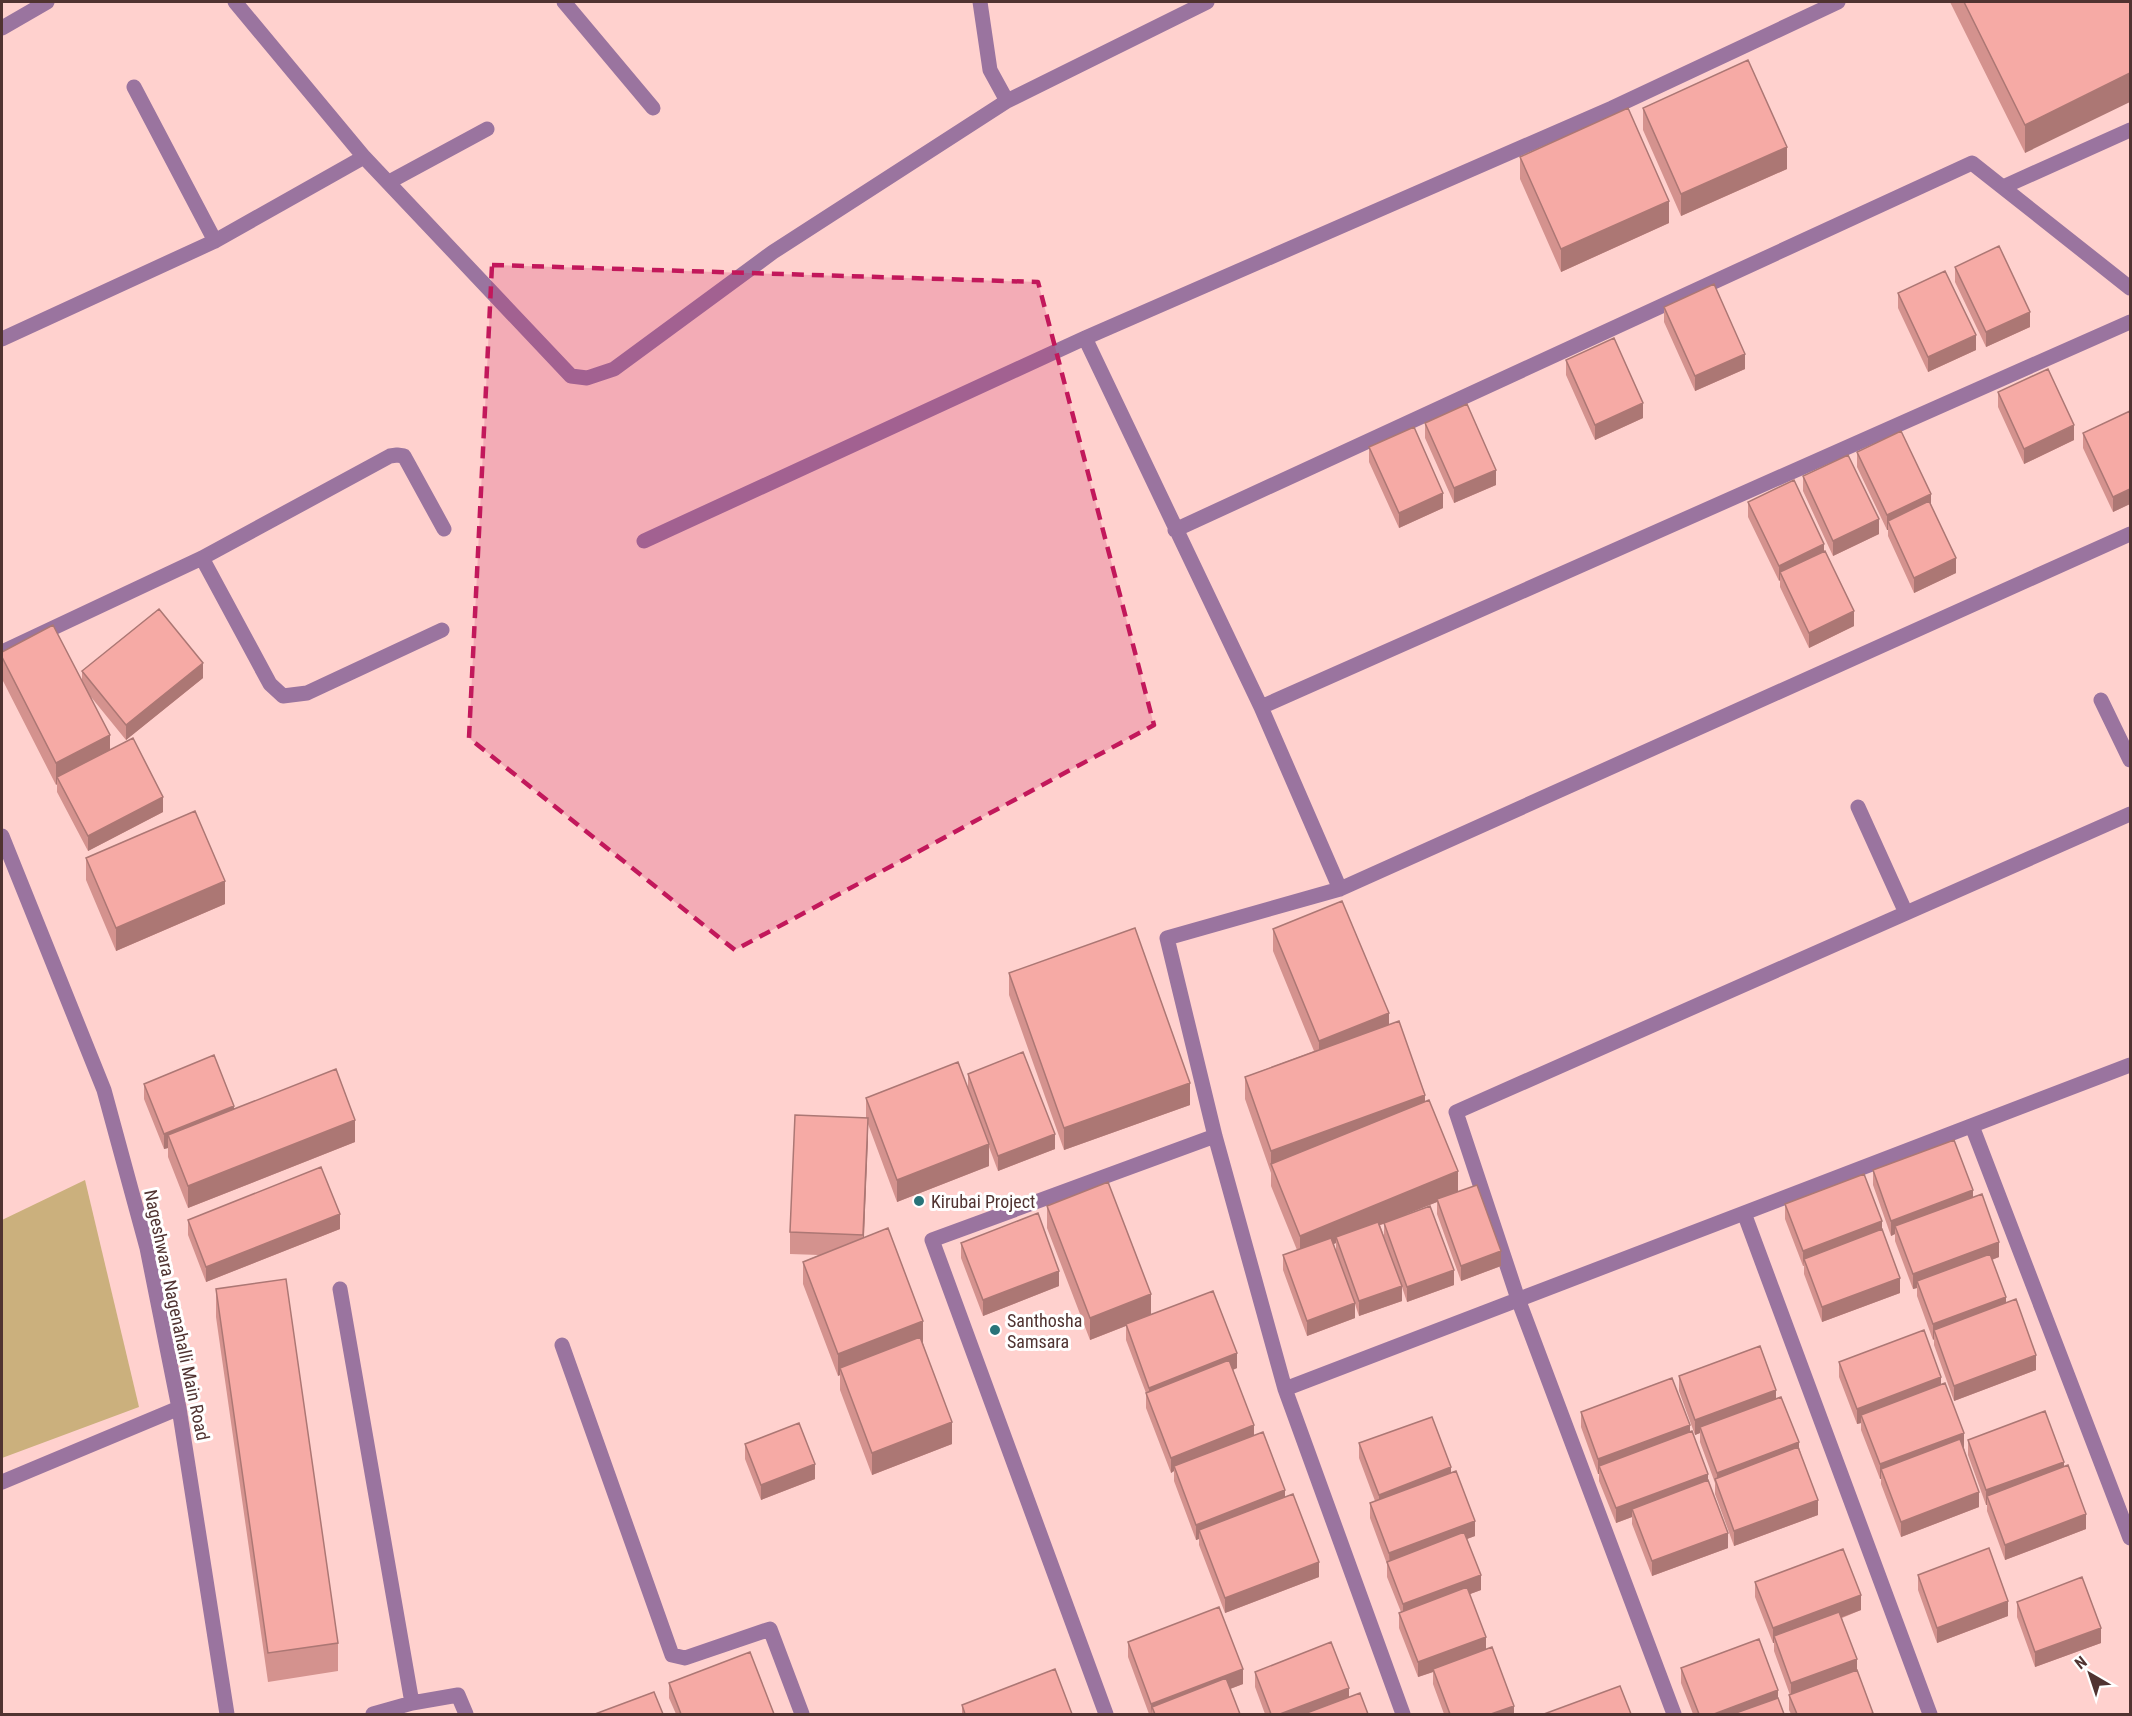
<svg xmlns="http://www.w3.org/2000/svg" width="2132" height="1716" viewBox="0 0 2132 1716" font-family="'Roboto Condensed',sans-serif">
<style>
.green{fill:#cbb07d}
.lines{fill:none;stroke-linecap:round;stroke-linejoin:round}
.minor{stroke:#9a749f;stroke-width:15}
.wall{fill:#d4928e;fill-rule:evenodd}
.shaded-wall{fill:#ac7774}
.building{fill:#f6aaa5;stroke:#ac7774;stroke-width:1.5}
.marked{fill:#c2185b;fill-opacity:0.2;stroke:#c2185b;stroke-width:4.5;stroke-dasharray:12 8;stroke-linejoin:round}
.poi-dot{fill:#297379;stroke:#fff;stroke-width:2}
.labels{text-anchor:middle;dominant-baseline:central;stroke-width:6;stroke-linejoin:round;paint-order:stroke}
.poi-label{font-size:18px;fill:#503331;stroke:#fff;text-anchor:start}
.street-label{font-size:18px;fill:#503331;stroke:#fff}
</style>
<rect width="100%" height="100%" fill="#ffd1ce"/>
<!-- green -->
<path class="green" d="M85,1180L139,1407L2,1458V1220Z"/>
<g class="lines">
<!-- minor -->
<path class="minor" d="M235,2L364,157L571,376L587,378L614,369L773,252L1007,101L1207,2
M564,2L653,108
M980,2L990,70L1007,101
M2,28L47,2
M134,87L215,241
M389,182L487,129
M2003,187L2130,130
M1085,338L1261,707L1340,889
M2,339L215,241L364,157
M1175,530L1972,163L2130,288
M644,541L1085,338L1612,108L1838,2
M202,558L270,684L283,696L307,693L442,630
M2,652L202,558L390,456L397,455L404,456L444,529
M2101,700L2130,760
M1261,707L2130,322
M1858,807L1906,913
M2,836L104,1090L147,1248L179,1408L227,1714
M1972,1126L2130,1538
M1744,1213L1930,1714
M340,1289L412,1703L373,1714
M562,1345L672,1655L685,1658L770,1629L802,1714
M1285,1389L2130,1065
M2,1482L179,1408
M412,1703L458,1695L466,1714
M1106,1714L932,1240L1215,1136
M1403,1714L1285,1389L1215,1136L1167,938L1340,889L2130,534
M1674,1714L1518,1299L1456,1112L2130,814"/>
</g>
<!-- wall -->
<path class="wall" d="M1950,2H2130L2025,153Z
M1643,108L1787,169L1681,216L1643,130Z
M1520,157L1669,223L1561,272L1520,179Z
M1955,267L2030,327L1986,347L1955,282Z
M1898,293L1976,350L1928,372L1898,308Z
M1664,307L1745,369L1695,391L1664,322Z
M1566,360L1643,418L1595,440L1566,375Z
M1998,392L2074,440L2024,464L1998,407Z
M2130,411V504L2113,512L2083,448V433Z
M1425,423L1496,485L1454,503L1425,438Z
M1369,447L1443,508L1399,528L1369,462Z
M1857,452L1931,504L1956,573L1914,593L1888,536V530H1887L1857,467Z
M1803,476L1879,534L1833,556L1803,491Z
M1748,502L1824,551L1854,626L1809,648L1780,587V580L1779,581L1748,517Z
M2,652L82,680V671L203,678L126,740L91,697L110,750L163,812L88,851L57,792V784L56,785L2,679Z
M86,858L225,904L116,951L86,880Z
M1273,929L1389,1025L1425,1101L1458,1192L1501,1266L1461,1281L1437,1214V1202L1406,1214L1454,1285L1407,1302L1402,1287V1301L1359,1316L1355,1304V1318L1307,1336L1283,1270V1255L1297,1250L1271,1186V1173L1245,1099V1077L1314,1051L1273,951ZM1384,1224V1236L1380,1225ZM1336,1243V1252L1334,1244Z
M1009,973L1190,1105L1064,1150L1009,995Z
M968,1074L1055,1149L998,1171L989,1147V1166L897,1202L868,1124L864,1238L923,1343L952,1444L872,1475L840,1390V1375L838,1376L803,1284V1262L819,1255L790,1254V1232L866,1118V1098L968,1087Z
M144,1084L234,1109L355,1142L188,1208L168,1157V1148L164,1149L144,1099Z
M1873,1170L1973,1197L1999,1257L1992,1260L2006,1303L2036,1370L1954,1401L1934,1345V1339L1933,1340L1917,1296V1288L1913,1289L1895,1241V1234L1891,1236L1873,1185Z
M1785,1204L1882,1230L1900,1293L1822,1322L1804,1274V1266H1803L1785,1219Z
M1047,1206L1151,1315L1237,1368L1233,1370L1254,1435L1285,1497L1319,1577L1225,1613L1199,1545V1539L1196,1540L1174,1481V1471L1171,1473L1146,1408V1393L1126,1340V1326L1090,1340L1047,1228Z
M188,1220L340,1229L206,1282L188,1235Z
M961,1243L1059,1286L983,1316L961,1258Z
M216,1289L338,1643V1671L268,1682L216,1317Z
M1839,1362L1941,1385L1964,1448L1979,1507L1901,1537L1881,1484V1479H1880L1861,1430V1423L1857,1424L1839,1377Z
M1679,1376L1776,1399L1799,1447L1818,1515L1734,1546L1715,1494V1483L1700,1442V1433L1695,1435L1679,1391Z
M1581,1412L1690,1432L1708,1480L1728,1548L1652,1576L1632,1524V1517L1616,1523L1599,1481V1474H1598L1581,1427Z
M1968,1440L2064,1467L2086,1529L2005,1560L1987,1511V1505H1986L1968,1455Z
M1359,1443L1451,1473L1475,1536L1467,1539L1481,1590L1470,1594L1486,1649L1514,1714H1444L1433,1684V1672L1418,1677L1399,1628V1613L1401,1612L1387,1577V1564L1370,1518V1503L1375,1501L1359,1458Z
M745,1444L815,1479L761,1500L745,1459Z
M1918,1575L2008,1616L1937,1643L1918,1590Z
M1755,1582L1861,1610L1842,1618L1857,1670L1873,1714H1791L1789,1710V1695H1790L1774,1651V1643H1773L1755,1597Z
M2017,1602L2101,1643L2035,1667L2017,1617Z
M1128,1642L1243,1684L1230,1689L1240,1714H1149L1128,1657Z
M1681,1668L1778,1698L1784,1714H1693L1681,1683Z
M1255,1672L1349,1697L1368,1714H1265L1255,1687Z
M669,1683L774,1714H676L669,1698Z
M962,1705L1072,1714H962Z"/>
<!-- shaded-wall -->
<path class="shaded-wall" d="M2130,73V102L2025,153V125Z
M1787,147V169L1681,216V194Z
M1669,201V223L1561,272V249Z
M2030,312V327L1986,347V332Z
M1976,335V350L1928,372V357Z
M1745,354V369L1695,391V376Z
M1643,403V418L1595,440V425Z
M2074,425V440L2024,464V449Z
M1496,470V485L1454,503V488Z
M2130,489V504L2113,512V497Z
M1443,493V508L1399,528V513Z
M1931,494V509L1888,521V530H1887V515Z
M1879,519V534L1833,556V541Z
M1824,544V559L1780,572V580L1779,581V566Z
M1956,558V573L1914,593V578Z
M1854,611V626L1809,648V633Z
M203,663V678L126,740V725Z
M110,735V757L57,777V784L56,785V763Z
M163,797V812L88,851V836Z
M225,881V904L116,951V928Z
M1389,1013V1035L1319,1063V1041Z
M1190,1083V1105L1064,1150V1128Z
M1425,1095V1118L1271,1164V1173V1151Z
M234,1106V1121L168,1135V1148L164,1149V1134Z
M868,1118V1140L863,1257V1235Z
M355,1120V1142L188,1208V1186Z
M1055,1134V1149L998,1171V1156Z
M989,1144V1166L897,1202V1180Z
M1458,1171V1193L1437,1199V1202L1338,1242L1336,1237V1243L1300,1258V1236Z
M1973,1190V1205L1895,1226V1234L1891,1236V1221Z
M340,1214V1229L206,1282V1267Z
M1882,1221V1236L1804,1259L1803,1266V1251Z
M1999,1242V1257L1919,1287L1917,1281V1288L1913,1289V1274Z
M1501,1251V1266L1461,1281V1266Z
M1454,1270V1285L1407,1302V1287Z
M1059,1271V1286L983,1316V1300Z
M1900,1278V1293L1822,1322V1307Z
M1402,1286V1301L1359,1316V1301Z
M1151,1294V1316L1090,1340V1318Z
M2006,1297V1312L1934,1330V1339L1933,1340V1324Z
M1355,1303V1318L1307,1336V1321Z
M923,1321V1343L843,1374L840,1368V1375L838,1376V1354Z
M1237,1353V1368L1149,1403V1388Z
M2036,1355V1370L1954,1401V1386Z
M1941,1377V1392L1861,1415V1423L1857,1424V1409Z
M1776,1390V1405L1700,1427V1433L1695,1435V1420Z
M952,1422V1444L872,1475V1453Z
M1254,1425V1440L1174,1466V1471L1171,1473V1458Z
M1690,1425V1440L1599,1466V1474H1598V1459Z
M1964,1433V1448L1884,1478L1881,1469V1479H1880V1464Z
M1799,1442V1457L1717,1483V1473Z
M2064,1462V1477L1987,1496V1505H1986V1490Z
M815,1464V1479L761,1500V1485Z
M1451,1467V1482L1379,1510V1495Z
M1708,1474V1489L1632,1509V1517L1616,1523V1508Z
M1285,1490V1505L1199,1530V1539L1196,1540V1525Z
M1979,1492V1507L1901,1537V1522Z
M1818,1500V1515L1734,1546V1531Z
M2086,1514V1529L2005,1560V1545Z
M1475,1521V1536L1390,1567L1389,1553Z
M1728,1533V1548L1652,1576V1561Z
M1319,1562V1577L1225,1613V1598Z
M1481,1575V1590L1403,1619V1604Z
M1861,1595V1610L1776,1642L1774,1636V1643H1773V1628Z
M2008,1601V1616L1937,1643V1628Z
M2101,1628V1643L2035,1667V1652Z
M1486,1637V1652L1433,1669V1672L1418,1677V1662Z
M1857,1659V1674L1791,1698V1683Z
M1243,1669V1684L1164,1714L1152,1707L1151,1714V1704Z
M1349,1688V1703L1319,1714H1280Z
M1778,1690V1706L1754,1714H1714Z
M1514,1706V1714H1491Z"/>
<!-- building -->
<path class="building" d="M1964,2H2130V73L2025,125Z
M1748,60L1787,147L1681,194L1643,108Z
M1628,108L1669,201L1561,249L1520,157Z
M1999,246L2030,312L1986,332L1955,267Z
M1945,271L1976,335L1928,357L1898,293Z
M1714,284L1745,354L1695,376L1664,307Z
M1614,338L1643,403L1595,425L1566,360Z
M2048,369L2074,425L2024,449L1998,392Z
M1467,404L1496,470L1454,488L1425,423Z
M2130,411V489L2113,497L2083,433Z
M1414,427L1443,493L1399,513L1369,447Z
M1901,431L1931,494L1887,515L1857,452Z
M1848,455L1879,519L1833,541L1803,476Z
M1794,480L1824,544L1779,566L1748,502Z
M1929,501L1956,558L1914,578L1888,521Z
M1825,551L1854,611L1809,633L1780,572Z
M159,609L203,663L126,725L82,671Z
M53,625L110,735L56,763L2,657V652Z
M133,738L163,797L88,836L57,777Z
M195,811L225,881L116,928L86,858Z
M1342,901L1389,1013L1319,1041L1273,929Z
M1135,928L1190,1083L1064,1128L1009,973Z
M1399,1021L1425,1095L1271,1151L1245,1077Z
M1023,1052L1055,1134L998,1156L968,1074Z
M214,1055L234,1106L164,1134L144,1084Z
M958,1062L989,1144L897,1180L866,1098Z
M336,1069L355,1120L188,1186L168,1135Z
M1429,1100L1458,1171L1300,1236L1271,1164Z
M795,1115L868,1118L863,1235L790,1232Z
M1954,1140L1973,1190L1891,1221L1873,1170Z
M321,1167L340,1214L206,1267L188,1220Z
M1864,1174L1882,1221L1803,1251L1785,1204Z
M1108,1182L1151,1294L1090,1318L1047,1206Z
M1477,1185L1501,1251L1461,1266L1437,1199Z
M1982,1194L1999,1242L1913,1274L1895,1226Z
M1430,1206L1454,1270L1407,1287L1384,1223Z
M1038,1213L1059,1271L983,1300L961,1243Z
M1378,1222L1402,1286L1359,1301L1336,1237Z
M888,1228L923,1321L838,1354L803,1262Z
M1882,1229L1900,1278L1822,1307L1804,1259Z
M1331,1238L1355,1303L1307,1321L1283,1255Z
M1990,1254L2006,1297L1933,1324L1917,1281Z
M286,1279L338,1643L268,1653L216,1289Z
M1213,1291L1237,1353L1149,1388L1126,1324Z
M2016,1299L2036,1355L1954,1386L1934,1330Z
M1924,1330L1941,1377L1857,1409L1839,1362Z
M920,1337L952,1422L872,1453L840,1368Z
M1760,1346L1776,1390L1695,1420L1679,1376Z
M1229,1360L1254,1425L1171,1458L1146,1393Z
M1672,1378L1690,1425L1598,1459L1581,1412Z
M1945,1383L1964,1433L1880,1464L1861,1415Z
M1781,1397L1799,1442L1717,1473L1700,1427Z
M2045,1411L2064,1462L1986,1490L1968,1440Z
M1432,1417L1451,1467L1379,1495L1359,1443Z
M799,1423L815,1464L761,1485L745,1444Z
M1692,1431L1708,1474L1616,1508L1599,1466Z
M1263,1432L1285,1490L1196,1525L1174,1466Z
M1960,1439L1979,1492L1901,1522L1881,1469Z
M1798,1447L1818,1500L1734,1531L1715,1479Z
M2068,1465L2086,1514L2005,1545L1987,1496Z
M1456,1471L1475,1521L1389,1553L1370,1503Z
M1708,1480L1728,1533L1652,1561L1632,1509Z
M1293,1494L1319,1562L1225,1598L1199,1530Z
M1464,1532L1481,1575L1403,1604L1387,1562Z
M1989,1548L2008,1601L1937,1628L1918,1575Z
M1843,1549L1861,1595L1773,1628L1755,1582Z
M2082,1577L2101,1628L2035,1652L2017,1602Z
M1467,1587L1486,1637L1418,1662L1399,1613Z
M1219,1607L1243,1669L1151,1704L1128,1642Z
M1839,1612L1857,1659L1791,1683L1774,1636Z
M1759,1639L1778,1690L1714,1714H1699L1681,1668Z
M1331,1642L1349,1688L1280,1714H1271L1255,1672Z
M1492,1647L1514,1706L1491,1714H1450L1433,1669Z
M750,1652L774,1714H681L669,1683Z
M1055,1669L1072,1714H965L962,1705Z
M1857,1670L1873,1713L1870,1714H1797L1789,1695Z
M1226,1678L1240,1714H1155L1152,1707Z
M1620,1686L1631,1714H1544Z
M654,1692L663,1714H595Z
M1360,1693L1368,1714H1304Z
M1778,1698L1784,1714H1733Z"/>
<!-- marked area -->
<path class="marked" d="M492,265L1038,282L1154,725L735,950L469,738Z"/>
<!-- markers -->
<g class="poi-dot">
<circle cx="919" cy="1201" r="6"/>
<circle cx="995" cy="1330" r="6"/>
</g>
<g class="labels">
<!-- poi labels -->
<g class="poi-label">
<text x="931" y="1201">Kirubai Project</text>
<text x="1007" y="1320">Santhosha<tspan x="1007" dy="21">Samsara</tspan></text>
</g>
<!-- street labels -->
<g class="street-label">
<text transform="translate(177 1315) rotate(78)">Nageshwara Nagenahalli Main Road</text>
</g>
</g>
<!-- border -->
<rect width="2132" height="1716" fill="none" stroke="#503331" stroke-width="6"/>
<!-- north arrow -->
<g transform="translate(2090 1674) rotate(321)" stroke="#ffffff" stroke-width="4.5" paint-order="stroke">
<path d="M0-4.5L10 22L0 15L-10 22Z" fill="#503331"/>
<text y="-9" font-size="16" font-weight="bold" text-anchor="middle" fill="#503331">N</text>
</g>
</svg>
